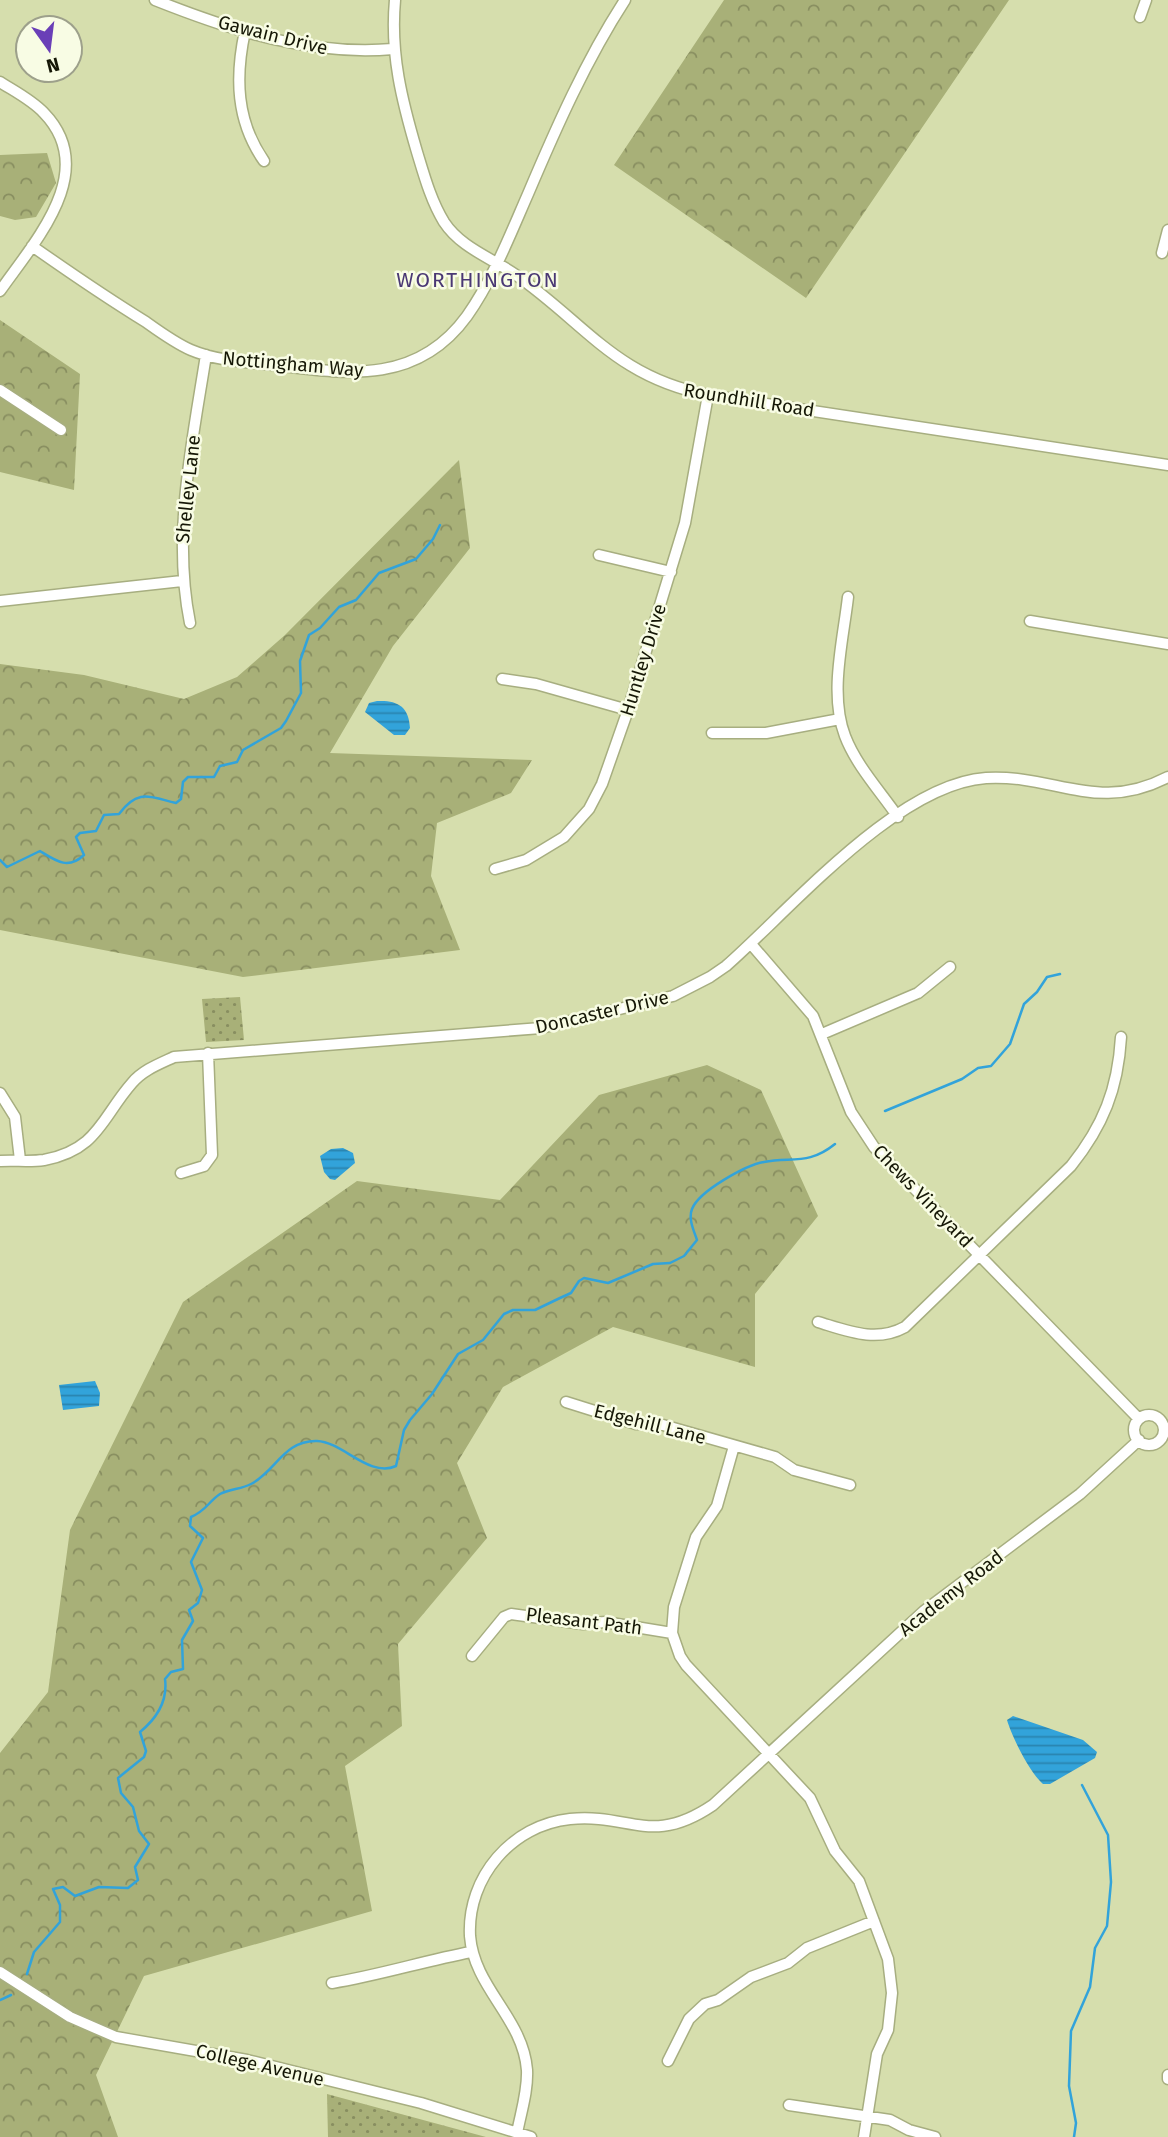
<svg xmlns="http://www.w3.org/2000/svg" width="1168" height="2137" viewBox="0 0 1168 2137" font-family="'Fira Sans',sans-serif">
<style>
.forest{fill:url(#forest-crowns)}
.park{fill:url(#park-dots)}
.water{fill:url(#water-rules)}
.lines{fill:none;stroke-linecap:round;stroke-linejoin:round}
.stream{stroke:#32a3da;stroke-width:2.5}
.minor-casing{stroke:#a7ae80;stroke-width:13}
.minor{stroke:#fff;stroke-width:10}
.labels{text-anchor:middle;dominant-baseline:central;stroke-width:5;stroke-linejoin:round;paint-order:stroke}
.street-label{font-size:19px;fill:#151706;stroke:#f8fce4}
.neighbourhood-label{font-size:21px;letter-spacing:2px;fill:#4a3874;stroke:#f8fce4}
</style>
<defs>
<pattern id="forest-crowns" width="20" height="18" patternUnits="userSpaceOnUse" patternTransform="scale(1.75)"><rect width="20" height="18" fill="#a8b078"/><path d="M2 6a3 3 0 1 1 6 0M12 15a3 3 0 1 1 6 0" fill="none" stroke="#888e60"/></pattern>
<pattern id="park-dots" width="8" height="8" patternUnits="userSpaceOnUse" patternTransform="scale(1.75)"><rect width="8" height="8" fill="#a8b078"/><path d="M2 2h.1M6 6h.1" fill="none" stroke="#888e60" stroke-width="1.8" stroke-linecap="round"/></pattern>
<pattern id="water-rules" width="6" height="5" patternUnits="userSpaceOnUse" patternTransform="scale(1.75)"><rect width="6" height="5" fill="#32a3da"/><path d="M0 2.5h6" fill="none" stroke="#2984af"/></pattern>
</defs>
<rect width="100%" height="100%" fill="#d6dead"/>
<!-- forest -->
<path class="forest" d="M724,0H1009L806,298L614,165Z
M47,153L56,183L36,217L15,220L0,216V155Z
M0,320L80,374L74,490L0,472Z
M459,460L470,548L393,646L330,753L532,760L511,793L437,823L431,876L460,950L243,977L0,930V664L84,675L184,699L237,677L285,635Z
M707,1065L761,1090L818,1216L755,1294V1367L613,1327L503,1387L457,1463L487,1538L398,1644L402,1726L345,1766L372,1911L144,1976L96,2075L118,2137H0V1753L48,1692L70,1530L183,1302L357,1181L500,1200L599,1095Z"/>
<!-- park -->
<path class="park" d="M240,997L244,1040L206,1042L202,999Z
M327,2094L486,2137H328Z"/>
<!-- water -->
<path class="water" d="M377,701C397,700 409,706 410,728L405,735H394L365,712L369,703Z
M343,1148L353,1153L355,1163L335,1180L330,1179L324,1172L320,1156L331,1149Z
M95,1381L100,1393L99,1406L63,1410L59,1385Z
M1013,1716L1083,1740L1097,1752L1095,1758L1050,1784H1043C1030,1773 1012,1737 1007,1720Z"/>
<g class="lines">
<!-- stream -->
<path class="stream" d="M0,860L7,867L40,851C56,861 68,870 84,855L76,837L80,833L96,831L104,815L119,814C138,788 150,797 176,803L181,799L183,782L188,777H214L220,766L237,762L243,750L281,728L286,721L301,693L300,661L309,635L320,628L339,607L356,600L379,573L416,559L433,539L440,525
M885,1111L962,1079L978,1068L991,1066L1010,1044L1024,1004L1037,992L1047,977L1060,974
M27,1974L34,1952L60,1922V1905L53,1889L63,1887L75,1896L99,1887L128,1888L138,1880L135,1867L149,1844L139,1831L133,1807L121,1793L118,1778L144,1757L146,1751L140,1732C156,1719 168,1702 165,1679L171,1672L183,1669L182,1640L193,1621L189,1610L198,1603L202,1590L191,1562L203,1538L190,1526L191,1517C207,1510 208,1502 220,1494C230,1489 242,1489 251,1484C276,1471 284,1440 317,1441C343,1442 369,1478 396,1466L404,1430L410,1420L432,1394L458,1354L483,1340L504,1314L513,1310H535L560,1298L571,1293L579,1281L584,1278L608,1283L653,1264L670,1263L684,1256L697,1240C694,1231 688,1219 692,1209C699,1191 746,1165 764,1162C793,1157 809,1165 835,1144
M0,2000L11,1995
M1074,2137L1076,2123L1069,2086L1071,2031L1090,1987L1095,1948L1107,1926L1111,1882L1108,1835L1082,1785"/>
<defs>
<path id="minor" d="M155,0C233,31 310,56 393,49
M395,0C390,54 402,101 417,152C424,175 431,201 444,222C461,248 492,258 516,275C587,325 616,377 708,395L1168,465
M1140,17L1146,0
M245,31C235,77 236,121 264,161
M0,82C14,91 32,100 44,113C100,171 35,241 0,291
M32,246C69,272 107,298 146,322C160,332 175,343 191,350C217,361 246,362 274,365C347,374 417,385 467,316C493,279 510,235 528,194C556,128 586,60 625,0
M1162,253L1168,230
M0,390L61,430
M599,555L671,572
M848,597C843,641 829,694 845,736C856,765 880,791 898,817
M0,601L182,581
M1030,621L1168,644
M190,623C172,534 192,444 206,355
M502,679L536,684L628,710
M712,733H766L840,719
M495,869L526,860L564,837L589,809L602,784L628,710L685,523L708,395
M751,944L813,1016L851,1112L874,1147L1139,1419
M822,1034L918,993L950,967
M0,1093L15,1117L20,1160
M0,1161C14,1160 30,1162 44,1160C98,1150 102,1117 132,1083C143,1070 159,1064 174,1057L541,1028L673,996L710,977L726,966C790,910 897,784 986,778C1055,774 1097,814 1168,777
M181,1173L204,1166L212,1155L208,1053
M818,1322C848,1331 876,1343 905,1327L1071,1166C1103,1126 1118,1089 1121,1037
M566,1402L636,1424L663,1425L775,1457L794,1470L850,1485
M1134 1430a15 15 0 1 1 30 0a15 15 0 1 1-30 0Z
M734,1446L717,1506L696,1537L674,1607L672,1633L680,1656L686,1665L810,1798L835,1851L859,1881L888,1959L892,1993L888,2030L877,2054L864,2137
M472,1656L504,1617L511,1614L583,1624L605,1622L672,1633
M0,1972L70,2017L116,2037L247,2060L421,2103L531,2137
M332,1983C380,1975 424,1961 471,1952
M668,2061L689,2019L705,2004L718,2000L751,1977L788,1963L807,1948L874,1921
M1168,2075V2079
M789,2105L890,2120L909,2130L935,2137
M517,2133C521,2112 528,2091 527,2070C523,2018 474,1988 470,1936C467,1877 512,1825 570,1819C630,1813 651,1847 713,1805L924,1611L1080,1494L1139,1440"/>
</defs>
<!-- minor casing -->
<use href="#minor" class="minor-casing"/>
<!-- minor -->
<use href="#minor" class="minor"/>
</g>
<g class="labels">
<!-- street labels -->
<g class="street-label">
<text transform="translate(273 35) rotate(14)">Gawain Drive</text>
<text transform="translate(293 364) rotate(5)">Nottingham Way</text>
<text transform="translate(749 400) rotate(9)">Roundhill Road</text>
<text transform="translate(188 489) rotate(-84)">Shelley Lane</text>
<text transform="translate(643 660) rotate(-73)">Huntley Drive</text>
<text transform="translate(602 1012) rotate(-13)">Doncaster Drive</text>
<text transform="translate(923 1196) rotate(46)">Chews Vineyard</text>
<text transform="translate(650 1424) rotate(14)">Edgehill Lane</text>
<text transform="translate(951 1593) rotate(-38)">Academy Road</text>
<text transform="translate(584 1621) rotate(7)">Pleasant Path</text>
<text transform="translate(260 2065) rotate(13)">College Avenue</text>
</g>
<!-- neighbourhood labels -->
<g class="neighbourhood-label">
<text x="478" y="280">WORTHINGTON</text>
</g>
</g>
<!-- north arrow -->
<g transform="translate(49 49) rotate(166)"><circle r="33" fill="#f8fce4" stroke="#9da08b" stroke-width="2"/>
<path d="M0-5L12 26L0 18L-12 26Z" fill="#6a3fb7"/>
<text y="-10" font-size="19" font-weight="bold" text-anchor="middle" fill="#151706">N</text>
</g>
</svg>
